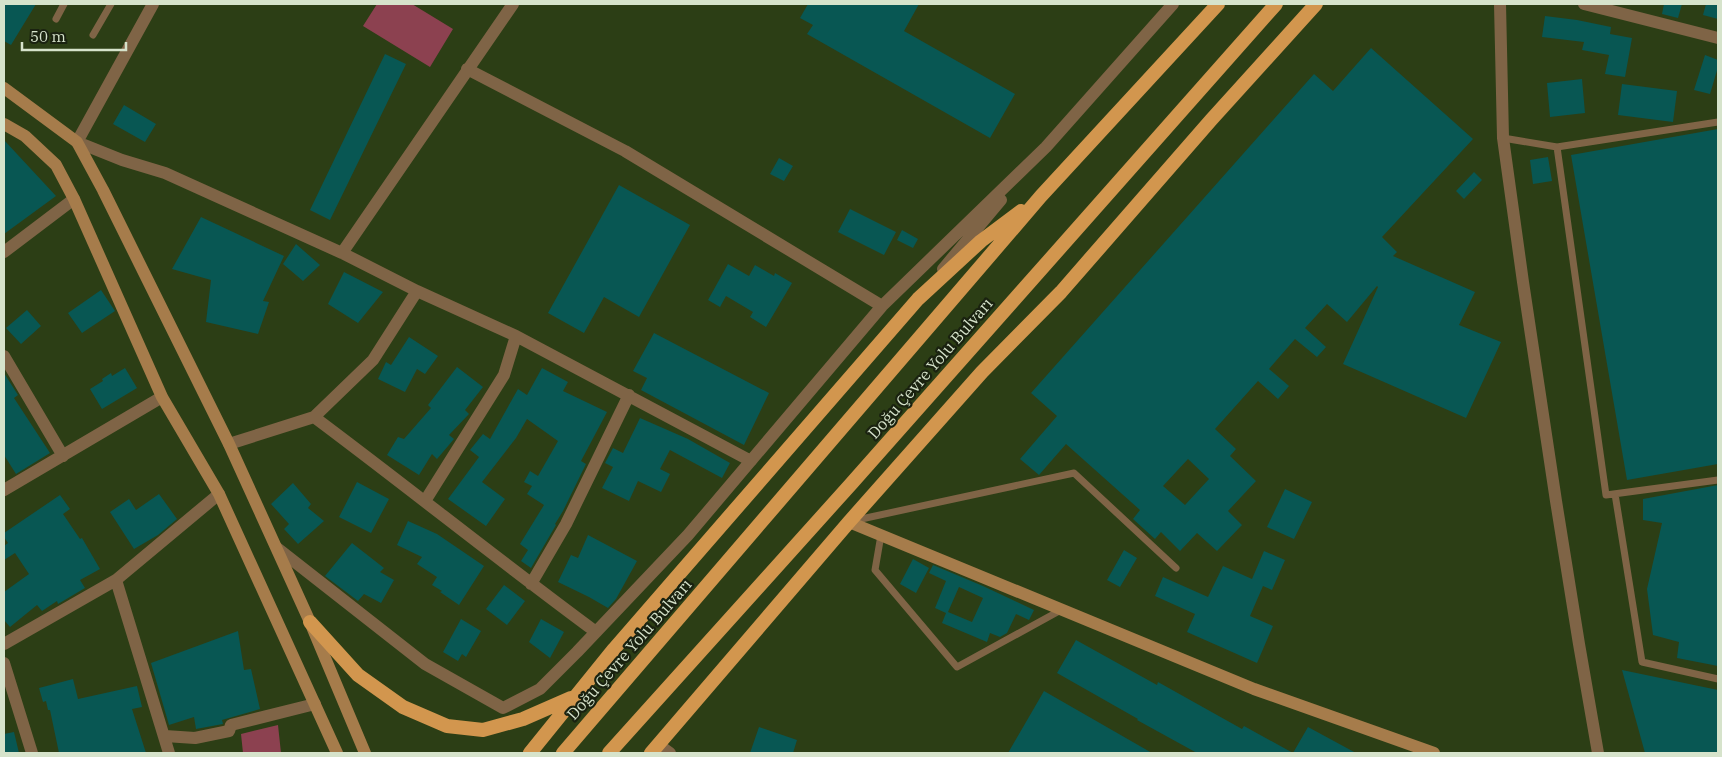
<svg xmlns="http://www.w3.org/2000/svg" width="1722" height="757" viewBox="0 0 1722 757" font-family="'IBM Plex Serif',serif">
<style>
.green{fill:#8c4150}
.building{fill:#085753;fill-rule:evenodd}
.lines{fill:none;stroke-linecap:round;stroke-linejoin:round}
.service{stroke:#7f6446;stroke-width:7}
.minor{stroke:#7f6446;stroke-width:12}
.secondary{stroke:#a67c4b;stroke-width:12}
.trunk{stroke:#d2964e;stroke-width:14}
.labels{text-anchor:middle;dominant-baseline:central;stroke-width:4.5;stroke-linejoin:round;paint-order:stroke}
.street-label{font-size:16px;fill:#d6e3cb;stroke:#1a2210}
</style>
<rect width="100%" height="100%" fill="#2c3e15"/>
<!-- green -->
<path class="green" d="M377,4H412L453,29L430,67L363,26Z
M278,725L281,753H243L241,734Z"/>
<!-- building -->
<path class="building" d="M4,4H36L11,45L4,41Z
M808,4H919L904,31L1015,94L990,138L807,34L813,25L800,18Z
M1664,4H1682L1678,18L1662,14Z
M1706,4H1718V19L1703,15Z
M1545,16L1577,20L1611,27L1610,34L1632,38L1625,77L1605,74L1609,55L1582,50L1584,42L1542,37Z
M1371,48L1473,139L1382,237L1397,252L1393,256L1475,292L1459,325L1501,342L1466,418L1343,364L1378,287L1377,286L1347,322L1327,304L1305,328L1326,347L1317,357L1295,339L1269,369L1289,386L1278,399L1258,381L1215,429L1236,449L1230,456L1256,481L1228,511L1242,525L1217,551L1197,533L1180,551L1161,532L1155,539L1133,519L1140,510L1066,444L1039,475L1020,459L1057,416L1031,393L1314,74L1333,91ZM1188,459L1209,479L1185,505L1163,486Z
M385,54L406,64L330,220L310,210Z
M1705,55L1718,60V67L1710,94L1694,90Z
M1582,79L1585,113L1550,117L1547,83Z
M1622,84L1677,91L1673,122L1618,115Z
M124,105L156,124L145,142L113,124Z
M1718,129V464L1627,480L1571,155Z
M4,140L56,196L4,234Z
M1548,157L1552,181L1533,184L1530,160Z
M779,158L793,166L784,181L770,174Z
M1474,172L1482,180L1464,199L1456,191Z
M619,185L690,225L639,317L604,297L584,333L548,313Z
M850,209L896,232L884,255L838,232Z
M201,217L284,256L263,301L269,302L258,334L206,322L211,280L172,269Z
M902,230L918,239L913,248L897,240Z
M296,244L320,265L303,281L283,264Z
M728,264L749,276L755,265L774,276L775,273L792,283L766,327L750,317L753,312L726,296L720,307L708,300Z
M344,272L383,292L358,323L328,304Z
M101,290L115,311L82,333L68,313Z
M27,310L41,326L21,344L6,328Z
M654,333L769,393L744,445L641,390L647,378L633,371Z
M409,337L438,356L425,374L417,369L405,392L378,379L386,362L391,365Z
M457,367L483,387L465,410L469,414L449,435L454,439L437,459L432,454L419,475L387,455L398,437L404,439L431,408L428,405Z
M125,368L137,388L102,409L90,389L103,381L102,379L111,373L112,376Z
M542,368L568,382L563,391L607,412L581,461L586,464L563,511L555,524L556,525L531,568L521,561L528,550L520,544L544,505L527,494L532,486L524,482L530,471L538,476L558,441L527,419L516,438L482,482L505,499L486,526L448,499L479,457L470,450L483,434L490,439L518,389L527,395Z
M4,373L18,395L14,398L50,453L16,474L4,455Z
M640,418L688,439L730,463L722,478L670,450L660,469L670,474L661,492L638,481L629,501L602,488L613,467L605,463L613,448L623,453Z
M357,482L389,499L371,533L339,517Z
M293,483L311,504L308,508L324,521L298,544L284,529L289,524L271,504Z
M1718,485V666L1677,658L1679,642L1653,635L1647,589L1662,523L1643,520V499Z
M1285,489L1312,502L1294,539L1267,527Z
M159,494L177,519L158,535L134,549L110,512L129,499L136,510Z
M60,495L70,509L63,514L80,539L82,538L100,569L80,580L85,588L58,604L57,601L42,611L37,605L10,627L4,620V592L29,574L15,553L4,560V546L8,543L4,537V533Z
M408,521L437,534L484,566L459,605L440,592L442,591L432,585L437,577L417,564L422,557L397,545Z
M588,535L637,561L616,599L608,608L589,597L558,582L571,555L578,558Z
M352,543L384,568L380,572L394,580L381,603L364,594L358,601L325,576Z
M1124,550L1137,558L1120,587L1107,580Z
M1264,551L1285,560L1272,590L1263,586L1250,616L1273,626L1257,663L1187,632L1195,614L1155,596L1163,577L1208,597L1223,566L1252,579Z
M913,559L929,568L916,593L900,584Z
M933,565L983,586L1034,610L1029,620L1016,614L1007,633L1000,637L990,633L987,642L942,623L946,613L935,608L946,581L929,573ZM959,587L983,598L972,622L948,612Z
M504,585L525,601L507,625L486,609Z
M461,619L481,631L466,657L462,654L458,661L443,652Z
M541,619L564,632L550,658L529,642Z
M238,631L244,670L251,669L260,709L222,720L223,724L196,729L194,717L169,725L151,663Z
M1076,640L1157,685L1158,682L1242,729L1244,726L1293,753L1308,727L1356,753H1197L1137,720L1138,719L1057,673Z
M1622,670L1718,690V753H1645Z
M73,679L78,699L137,686L142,707L132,709L146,753H59L50,710H48L46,701L43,702L39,688Z
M1044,691L1152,753H1008Z
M759,727L797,740L793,753H750Z
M14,732L19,753H4V734Z"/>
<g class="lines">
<!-- service -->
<path class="service" d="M56,19L64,4
M93,35L111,4
M1503,138L1557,147L1718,122
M1557,147L1606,495L1718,480
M1615,494L1642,662L1718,679
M852,521L1074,473L1176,568
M881,535L875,570L957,667L1061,610"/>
<!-- minor -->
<path class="minor" d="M153,4L77,142L122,160L165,173L342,253L417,291L516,336L751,461
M1500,4L1503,138L1523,282L1556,501L1579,644L1598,753
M1584,4L1718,38
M467,69L625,151L882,306
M4,252L74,199
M342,253L513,4
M943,269L1001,200
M417,291L373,360L314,417C409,488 501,562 596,632
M4,356L63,456
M229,444L314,417
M4,490L162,397
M425,501L504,375L516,336
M277,548L425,664L503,708L540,689L577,652L688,535L882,306L1046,147L1173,4
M116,580L169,753
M531,584L566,524L629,395
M4,644L116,580L219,494
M4,663L32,753
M165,736L195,738L229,731L231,725L315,704
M659,745L670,753"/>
<!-- secondary -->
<path class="secondary" d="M4,88L77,142L103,190L229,444L310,622L365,753
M4,124L25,136L56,165L74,199L162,397L219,494L337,753
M849,522L1254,689L1434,753"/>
<!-- trunk -->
<path class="trunk" d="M310,622L358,675L403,707L447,726L483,730L523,719L571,698
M530,753L614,649L918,299L981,241L1021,211
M563,753L1041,196L1218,4
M609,753L851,484L1276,4
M651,753L849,522L982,372L1061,292L1211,120L1316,4"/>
</g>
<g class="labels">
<!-- street labels -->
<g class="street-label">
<text transform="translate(930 368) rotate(-49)">Doğu Çevre Yolu Bulvarı</text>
<text transform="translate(629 649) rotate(-49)">Doğu Çevre Yolu Bulvarı</text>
</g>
</g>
<!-- border -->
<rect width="1722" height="757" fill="none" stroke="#d6e3cb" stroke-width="10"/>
<!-- scale -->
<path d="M22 42v8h104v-8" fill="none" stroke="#d6e3cb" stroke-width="2.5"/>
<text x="30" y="42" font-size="15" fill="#d6e3cb" stroke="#1a2210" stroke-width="4" paint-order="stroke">50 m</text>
</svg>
